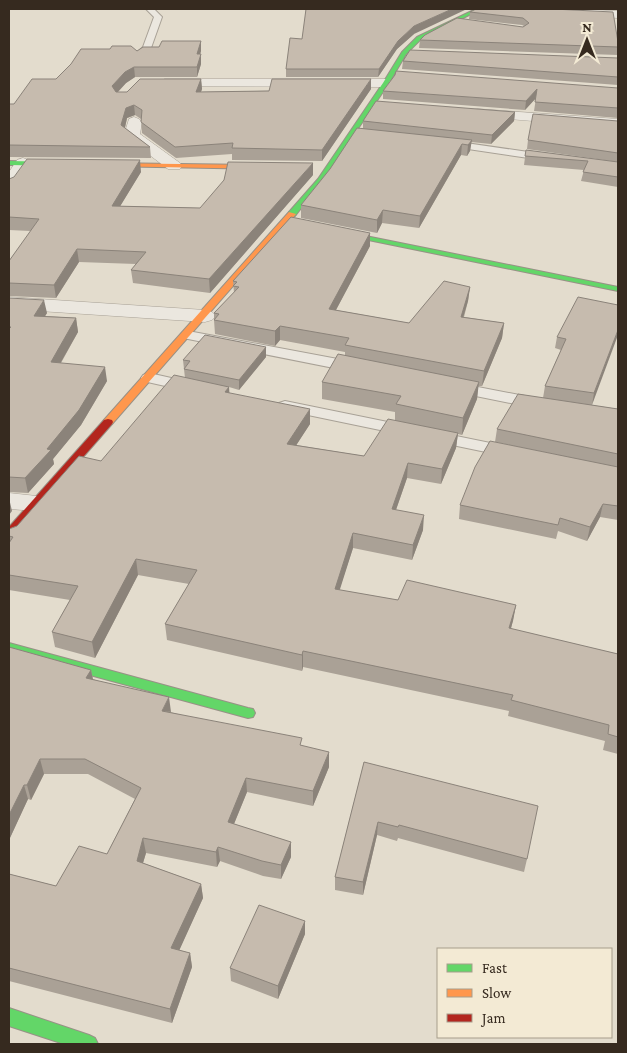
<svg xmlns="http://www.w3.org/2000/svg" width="627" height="1053" viewBox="0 0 627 1053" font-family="'Crimson Pro',serif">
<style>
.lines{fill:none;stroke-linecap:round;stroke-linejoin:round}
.lane-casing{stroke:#a8a196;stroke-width:2}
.street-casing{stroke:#a8a196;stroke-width:1}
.fast-casing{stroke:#989186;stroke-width:2}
.slow-casing{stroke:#989186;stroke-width:2}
.jam-casing{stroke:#989186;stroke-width:2}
.lane{fill:#ebe7df;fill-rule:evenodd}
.street{fill:#ebe7df;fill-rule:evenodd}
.fast{fill:#63d668;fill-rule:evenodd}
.slow{fill:#ff974d;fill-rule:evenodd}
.jam{fill:#b3261e;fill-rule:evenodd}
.wall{fill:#aaa196}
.shaded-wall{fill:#8b837a}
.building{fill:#c6bbae;stroke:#8b837a}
</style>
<rect width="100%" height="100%" fill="#e3dccd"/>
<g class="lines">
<defs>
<path id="lane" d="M146,9H154L162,17L151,48L138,59L134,56L143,47L154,17Z
M445,140L549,155L555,158L549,161L441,145L440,143L441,141Z
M188,331L359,363L364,365L367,368L364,371L359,373L183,338L181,335L183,332Z
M149,373L198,384L200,387L198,390L192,392L143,381L141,378L143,375Z
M452,382L540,399L546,401L548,404L546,407L540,409L446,390L444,387L446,384Z
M285,401L510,447L516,448L519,452L516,456L510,457L279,409L277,406L279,403Z"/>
<path id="street" d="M510,9H571L618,11V18L516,12Z
M165,79H386L393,83L386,87L160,86L158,83Z
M478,109L618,119V128L473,116L471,113L473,110Z
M134,117L139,119L142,122L140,134L180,163L182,166L180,169H168L127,138L124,135L129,119Z
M23,158L29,160L31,163L15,188L9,189V172L17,160Z
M9,297L205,310L212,312L216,316L212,320L205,322L9,309Z
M9,493L46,497L50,503L46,509L37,511L9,509Z"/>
<path id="fast" d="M476,9H481L421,39L406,54L389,83L323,180L295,216H289V212L318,179L383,83L402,52L417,37Z
M9,161L62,162L65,164L62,166L9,165Z
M331,229L618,287V291L334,233H331Z
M9,643L248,708L253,709L255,713L253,717L248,718L9,653Z
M9,1008L89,1035L95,1038L98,1044H64L9,1026Z"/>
<path id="slow" d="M102,163L264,165L267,167L264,169L100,166L99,165Z
M289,212L296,214L112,424H104L103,422L104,420Z"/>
<path id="jam" d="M108,419L112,420L113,422L112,424L13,537L9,538V527L104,420Z"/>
</defs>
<!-- lane casing -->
<use href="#lane" class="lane-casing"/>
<!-- street casing -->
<use href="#street" class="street-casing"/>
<!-- fast casing -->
<use href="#fast" class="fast-casing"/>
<!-- slow casing -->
<use href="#slow" class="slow-casing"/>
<!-- jam casing -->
<use href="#jam" class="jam-casing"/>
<!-- lane -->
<use href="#lane" class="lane"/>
<!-- street -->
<use href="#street" class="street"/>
<!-- fast -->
<use href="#fast" class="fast"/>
<!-- slow -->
<use href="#slow" class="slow"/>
<!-- jam -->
<use href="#jam" class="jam"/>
</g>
<!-- wall -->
<path class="wall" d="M552,9L618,42V55L419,48L420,40L523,27L524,26L522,25L469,19L470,12Z
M414,34L397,49L378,77H286V69L302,39Z
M201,41V51L200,54L201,64L197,77H135L126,83L118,92H127L201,79L202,89L201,92L371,89L322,161L232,160V154L176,158L142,133L141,119L135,115L127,118L125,128L150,147L151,158L9,157V104H14L56,79L137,51L159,47Z
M618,58V86V85L402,69L403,61Z
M618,88V118L534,111L536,98L525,110L383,99V91Z
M515,112L514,121L491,144L471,142L470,151L467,156L461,155L419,228L382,223L377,233L301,218V205L363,128V121Z
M618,121V162L527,149L528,140Z
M526,150L618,162V187L581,181L584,170L524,165Z
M141,172L120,206L200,208L313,175L210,293L133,283L131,270L136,264L79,262L56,298L9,296V261L31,231L9,230V179Z
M370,233V246L336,310L409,323L470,287L468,301L464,317L504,323L502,338L482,386H478L477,399L462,435L458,434L456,448L441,484L407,478L396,510L423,530L412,560L353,548L339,590L398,600L516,605L511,629L618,654V754L603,750L605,741L508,716L509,711L303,667L302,671L167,640L165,624L189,584L138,575L95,658L55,647L52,632L70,600L9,590V529L17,526L101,461L185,378L183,360L266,347V357L239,390L229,387V393L310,424L296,445L364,456L395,420V412L322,399V382L345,355V352L280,340L275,346L215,334L214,320V313L234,293L233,281Z
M9,298L47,313L45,316L76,318L78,332L61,363L107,381L81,425L53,459L54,464L28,493L9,492Z
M618,305L592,405L565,401L618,409V520L600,517L587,541L558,531L556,539L459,519L460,505L558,455L495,442L497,429L543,398L545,386L561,350L555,348L557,337Z
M9,647L91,670L93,679L170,712L302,746L329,767L313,806L247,792L234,824L291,842V857L281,879L263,876L220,861L217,867L146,853L143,863L201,884L203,898L179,950L190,953L192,967L172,1023L9,981V874L56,886L107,854L135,799L88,774H44L31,800L28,799L9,840Z
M364,762L527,859L524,872L398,838L397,841L377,835L363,895L335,890V877Z
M305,921V934L278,999L231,981L230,968Z"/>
<!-- shaded-wall -->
<path class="shaded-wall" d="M452,9H467L414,34L397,49L378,77L379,69L398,41L414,26Z
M201,41V51L197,64V54Z
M201,54V64L197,77V67Z
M134,67L135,77L126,83L113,97L112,86L125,72Z
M201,79L202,89L197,102L196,92Z
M371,79V89L322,161V150Z
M537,89L536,98L525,110L526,101Z
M134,105L135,115L127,118L123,136L121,125L126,108Z
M515,112L514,121L491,144L492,135Z
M472,140L470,151L467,156L468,145Z
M462,144L461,155L419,228L420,216Z
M140,160L141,172L113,218L112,206Z
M313,163V175L210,293L209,279Z
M383,210L382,223L377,233V220Z
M370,233V246L329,323V309Z
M77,249L79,262L56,298L54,285Z
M470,287L468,301L459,331L461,317Z
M44,300L47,313L37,329L34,316Z
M76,318L78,332L53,376L51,362Z
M504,323L502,338L482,386L484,371Z
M280,326V340L275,346V331Z
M618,330V335L592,405L594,393Z
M266,347V357L239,390V380Z
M105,367L107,381L81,425L53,459L54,464L28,493L25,478Z
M479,382L477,399L462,435L463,418Z
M229,387L230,401L225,392Z
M310,409V424L288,458L287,444Z
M458,433L456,448L441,484L442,469Z
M408,463L407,478L391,524L392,509Z
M9,498L12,511L9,515Z
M603,504L600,517L587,541L590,527Z
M424,515L423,530L412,560L413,545Z
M353,533V548L335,605V589Z
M136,559L138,575L95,658L92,642Z
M516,605L513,621L506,644L509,628Z
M303,651V667L302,671V655Z
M91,670L94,685L86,678Z
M169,697L171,712L162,711Z
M329,752V767L313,806V791Z
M40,759L44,774L31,800L27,785Z
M246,778L247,792L229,836L228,822Z
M24,785L28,799L9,840V815Z
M378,822L377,835L363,895V882Z
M143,838L146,853L139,876L137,861Z
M291,842V857L281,879V865Z
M218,847L220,861L217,867L216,852Z
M201,884L203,898L174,962L171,948Z
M305,921V934L278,999V986Z
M190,953L192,967L172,1023L170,1009Z"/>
<!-- building -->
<path class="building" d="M306,9H452L414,26L398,41L379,69H286L290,38L302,39Z
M476,9H553L613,12L618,42V47L420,40L425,35L457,18L523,27L529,23L523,18L470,12Z
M162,41H201L197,54H201L197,67H134L125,72L112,86L116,92H127L140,79H201L196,92L269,91L272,79H371L322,150L232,148L233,143L175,147L141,122L142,110L134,105L126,108L121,125L150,147L9,145V104H14L32,79H56L71,64L81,49H110L112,46H131L137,51L143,47H159Z
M410,50L618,58V77L403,61Z
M396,71L618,88V108L535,102L537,89L526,101L383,91L395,75Z
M376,101L515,112L492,135L363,121Z
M533,114L618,121V153L528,140Z
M357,128L472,140L468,145L462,144L420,216L383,210L377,220L301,205L330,169Z
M526,150L618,162V177L583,172L588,161L525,156Z
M27,159L140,160L112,206L200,208L224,180L228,162L313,163L209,279L131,270L146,252L77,249L54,285L9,283V261L39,219L9,217V179L14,177Z
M291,217L370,233L329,309L409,323L444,281L470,287L461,317L504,323L484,371L345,345L349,338L280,326L275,331L214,320L219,314L214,313L239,287L233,286L237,282L233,281Z
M578,297L618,305V330L594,393L545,386L566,339L557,337Z
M9,298L44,300L34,316L76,318L51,362L105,367L79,410L47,449L51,450L25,478L9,477V329L11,327H9Z
M205,335L266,347L239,380L184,369L190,361L183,360Z
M338,354L479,382L463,418L396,404L401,396L322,382Z
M174,375L229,387L225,392L310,409L287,444L364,456L388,419L458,433L442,469L408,463L392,509L424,515L413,545L353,533L335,589L398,600L407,580L516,605L509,628L618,654V737L608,734L609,725L511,700L513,695L303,651L302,655L165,624L197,570L136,559L92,642L52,632L78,586L9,575V543L13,537L9,536V529L17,526L79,456L101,461Z
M518,394L618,409V454L497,429Z
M490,441L618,467V506L603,504L590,527L560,518L558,525L460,505L475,467Z
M9,647L91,670L86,678L169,697L162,711L302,738L300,745L329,752L313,791L246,778L228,822L291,842L281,865L262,861L218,847L216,852L143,838L137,861L201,884L171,948L190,953L170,1009L9,968V874L56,886L79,846L107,854L141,788L85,759H40L27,785H24L9,815Z
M364,762L538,806L527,859L399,825L398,827L378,822L363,882L335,877Z
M259,905L305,921L278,986L230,968Z"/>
<!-- border -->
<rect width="627" height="1053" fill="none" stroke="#362a1f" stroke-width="20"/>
<!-- legend -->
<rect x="437" y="948" width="175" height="90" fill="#f3ead4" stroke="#a79d8c"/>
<rect x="447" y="964" width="25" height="8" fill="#63d668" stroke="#a79d8c"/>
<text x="482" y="973" font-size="15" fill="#362a1f">Fast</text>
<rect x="447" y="989" width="25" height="8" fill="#ff974d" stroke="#a79d8c"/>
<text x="482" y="998" font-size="15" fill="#362a1f">Slow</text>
<rect x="447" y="1014" width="25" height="8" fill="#b3261e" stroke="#a79d8c"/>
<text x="482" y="1023" font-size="15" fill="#362a1f">Jam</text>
<!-- north arrow -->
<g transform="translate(587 40)" stroke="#f3ead4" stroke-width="4" paint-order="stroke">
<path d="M0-4L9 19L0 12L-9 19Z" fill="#362a1f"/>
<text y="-8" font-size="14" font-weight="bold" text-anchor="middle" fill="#362a1f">N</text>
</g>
</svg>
